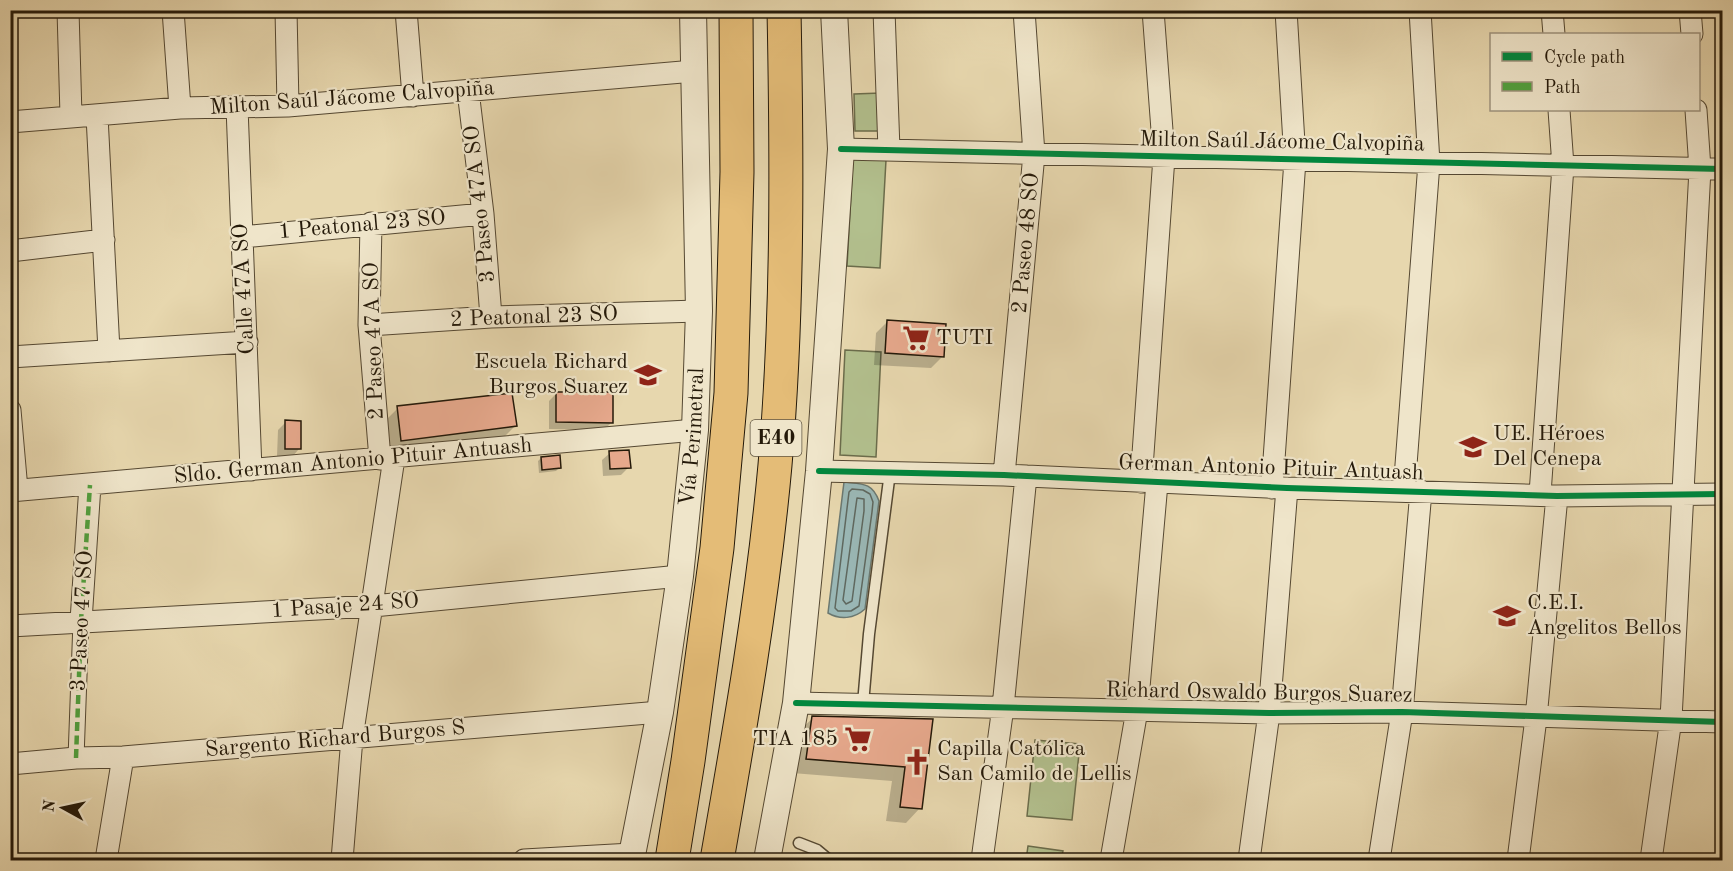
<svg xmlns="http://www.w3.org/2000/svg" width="1733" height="871" viewBox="0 0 1733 871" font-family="'Old Standard TT',serif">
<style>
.green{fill:#b2bf8d;stroke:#6b6c4b;stroke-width:1.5}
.water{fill:#9ab7b5;stroke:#6b7870;stroke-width:1.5}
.shadow{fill:#0003}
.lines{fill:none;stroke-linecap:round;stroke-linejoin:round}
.shore{stroke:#5f685f;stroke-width:1.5}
.building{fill:#e6a88c;stroke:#241909;stroke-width:1.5}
.service-casing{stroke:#554832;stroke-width:13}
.pedestrian-casing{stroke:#554832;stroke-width:17}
.minor-casing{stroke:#554832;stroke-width:23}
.tertiary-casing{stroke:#554832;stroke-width:28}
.trunk-casing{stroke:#241909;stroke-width:35}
.service{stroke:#efe5ca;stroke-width:10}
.pedestrian{stroke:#efe5ca;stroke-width:15}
.minor{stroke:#efe5ca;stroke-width:21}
.tertiary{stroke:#efe5ca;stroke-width:26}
.trunk{stroke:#e4bc77;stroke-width:33}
.quiet{stroke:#50a13e;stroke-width:4.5;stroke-dasharray:9 4.5;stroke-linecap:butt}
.cycleway-casing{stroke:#efe5ca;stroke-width:10}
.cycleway{stroke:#00873e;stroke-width:6}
.labels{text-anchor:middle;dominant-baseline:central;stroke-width:4.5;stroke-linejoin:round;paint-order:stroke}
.shield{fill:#efe5ca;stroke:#615643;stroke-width:1.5}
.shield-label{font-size:21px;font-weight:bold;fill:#241909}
.street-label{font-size:22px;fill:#241909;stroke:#efe5ca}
.poi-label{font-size:22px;fill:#241909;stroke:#efe5ca;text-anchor:start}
</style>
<rect width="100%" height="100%" fill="#e7d7ae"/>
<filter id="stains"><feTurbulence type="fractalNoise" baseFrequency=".00333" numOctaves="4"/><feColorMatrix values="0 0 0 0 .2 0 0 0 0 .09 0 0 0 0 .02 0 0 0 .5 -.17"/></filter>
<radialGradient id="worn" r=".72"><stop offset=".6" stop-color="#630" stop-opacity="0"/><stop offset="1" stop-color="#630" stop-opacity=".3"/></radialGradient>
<!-- green -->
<path class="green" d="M881,93L882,131H855L854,94Z
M853,159L886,160L880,268L847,266Z
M845,350L881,352L876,457L840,455Z
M1035,740L1080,744L1072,820L1027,816Z
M1028,846L1063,851L1061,860H1026Z"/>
<!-- water -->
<path class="water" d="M844,482C862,484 872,482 879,501L865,609C854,619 840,620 828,613Z"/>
<!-- shadow -->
<path class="shadow" d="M888,321L943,356L931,368L874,365L876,333Z
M557,393L612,422L604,430L549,429V401Z
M398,408L515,426L504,437L391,451L387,419Z
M286,422L299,449L292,457L277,456L278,430Z
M610,453L629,467L621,475L603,476L602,460Z
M541,458L560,467L556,471L539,473L538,461Z
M813,718L932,720L920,808L906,823L886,821L892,781L792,773L798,732Z"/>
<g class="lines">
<!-- shore -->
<path class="shore" d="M852,489L863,490L870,494L873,502L872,512L859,606L851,611H838L835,608L849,492Z
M857,498L864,499V511L852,601L846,604L843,600Z"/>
</g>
<!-- building -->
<path class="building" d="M887,320L946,324L944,357L885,353Z
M556,392H613V423L556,422Z
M512,393L517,426L401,441L397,406Z
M285,420L301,421V449H285Z
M629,450L631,468L610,469L609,451Z
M560,455L561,468L542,470L541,457Z
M812,716L933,719L922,809L900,807L905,767L806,759Z"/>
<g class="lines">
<defs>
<path id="service" d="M863,704L869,634L890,472
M799,843L817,850L829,860"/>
<path id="pedestrian" d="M76,758L81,621"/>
<path id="minor" d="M68,10L71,116
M173,10L180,108
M286,10L288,106
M406,10L413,96
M884,10L889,150
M1552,10L1554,34
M1690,10L1692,34
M468,91L483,214L491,317
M237,107L251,470
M97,116L109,351
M10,122L180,108L288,106L694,71
M841,149L1722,169
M371,223L369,325L380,459
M242,237L483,214
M10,251L104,240
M369,325L491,317L699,311
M10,357L247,342
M10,410L17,490
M819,471L1004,475L1287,488L1557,496L1722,494
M1004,475L1034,154L1024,10
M1141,482L1164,157L1153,10
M1272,488L1295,160L1286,10
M10,491L695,430
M1404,491L1429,163L1420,10
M1540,494L1563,166L1559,110
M81,621L90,485
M10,626L373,606L680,576
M796,703L1269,713L1402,712L1722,722
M10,764L76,758L123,757L660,712
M106,860L123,757
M342,860L352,738L394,458
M524,860L632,854
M982,860L1003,707L1026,476
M1111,860L1137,710L1157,483
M1249,860L1269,713L1287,488
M1379,860L1402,712L1421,491
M1518,860L1536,718L1557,496
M1651,860L1671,719L1700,169L1696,110"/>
<g id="tertiary">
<path id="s1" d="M631,860L660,712L680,576L695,430L699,311L693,10"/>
<path d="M767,860L796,703L819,471L841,149L834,10"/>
</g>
<path id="trunk" d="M672,860L688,761L717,548L731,393L737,172L736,10
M717,860C740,729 763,598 775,465C788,314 787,162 784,10"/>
</defs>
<!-- service casing -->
<use href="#service" class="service-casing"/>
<!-- pedestrian casing -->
<use href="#pedestrian" class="pedestrian-casing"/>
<!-- minor casing -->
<use href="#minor" class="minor-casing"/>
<!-- tertiary casing -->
<use href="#tertiary" class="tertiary-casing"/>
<!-- trunk casing -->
<use href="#trunk" class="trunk-casing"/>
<!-- service -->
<use href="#service" class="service"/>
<!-- pedestrian -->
<use href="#pedestrian" class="pedestrian"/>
<!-- minor -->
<use href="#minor" class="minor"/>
<!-- tertiary -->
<use href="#tertiary" class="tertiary"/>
<!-- trunk -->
<use href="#trunk" class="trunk"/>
<!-- quiet -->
<path class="quiet" d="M76,758L81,621L90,485"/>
<defs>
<path id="cycleway" d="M841,149L1722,169
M819,471L1004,475L1287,488L1557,496L1722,494
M796,703L1269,713L1402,712L1722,722"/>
</defs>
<!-- cycleway casing -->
<use href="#cycleway" class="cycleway-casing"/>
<!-- cycleway -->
<use href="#cycleway" class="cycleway"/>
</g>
<!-- icons -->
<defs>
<symbol id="supermarket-bare" viewBox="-9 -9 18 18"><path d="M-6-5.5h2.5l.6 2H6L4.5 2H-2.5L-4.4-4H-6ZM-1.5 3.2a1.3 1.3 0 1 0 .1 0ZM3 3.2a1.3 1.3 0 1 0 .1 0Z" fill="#8f2418" stroke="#efe5ca" stroke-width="2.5" paint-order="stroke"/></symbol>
<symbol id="school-bare" viewBox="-9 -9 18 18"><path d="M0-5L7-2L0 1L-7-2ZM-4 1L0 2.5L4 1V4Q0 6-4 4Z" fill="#8f2418" stroke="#efe5ca" stroke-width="2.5" paint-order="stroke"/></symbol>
<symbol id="church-bare" viewBox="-9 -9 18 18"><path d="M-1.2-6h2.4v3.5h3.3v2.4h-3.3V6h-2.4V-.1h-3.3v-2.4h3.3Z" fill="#8f2418" stroke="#efe5ca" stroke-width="2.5" paint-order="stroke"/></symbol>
</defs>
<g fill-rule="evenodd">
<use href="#supermarket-bare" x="897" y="319" width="38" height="38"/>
<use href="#school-bare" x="629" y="356" width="38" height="38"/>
<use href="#school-bare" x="1454" y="428" width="38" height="38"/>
<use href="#school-bare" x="1488" y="597" width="38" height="38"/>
<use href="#supermarket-bare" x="839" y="720" width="38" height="38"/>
<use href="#church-bare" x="898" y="743" width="38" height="38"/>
</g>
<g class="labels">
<!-- shield labels -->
<rect class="shield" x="750.5" y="420" width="51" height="36" rx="4.5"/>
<g class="shield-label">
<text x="776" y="438">E40</text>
</g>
<!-- street labels -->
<g class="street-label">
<text transform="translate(352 98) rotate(-4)">Milton Saúl Jácome Calvopiña</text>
<text transform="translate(1282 142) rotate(1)">Milton Saúl Jácome Calvopiña</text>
<text transform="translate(480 204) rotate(-96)">3 Paseo 47A SO</text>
<text transform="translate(362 225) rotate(-5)">1 Peatonal 23 SO</text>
<text transform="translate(1026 243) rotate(-85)">2 Paseo 48 SO</text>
<text transform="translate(244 289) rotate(-93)">Calle 47A SO</text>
<text transform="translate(534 317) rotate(-2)">2 Peatonal 23 SO</text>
<text transform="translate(374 341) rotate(-92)">2 Paseo 47A SO</text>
<text stroke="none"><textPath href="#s1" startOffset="428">Vía Perimetral</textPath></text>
<text transform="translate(353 461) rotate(-5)">Sldo. German Antonio Pituir Antuash</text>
<text transform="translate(1271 468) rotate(2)">German Antonio Pituir Antuash</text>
<text transform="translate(345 606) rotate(-4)">1 Pasaje 24 SO</text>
<text transform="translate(82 621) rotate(-87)">3 Paseo 47 SO</text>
<text transform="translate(1259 693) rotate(1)">Richard Oswaldo Burgos Suarez</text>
<text transform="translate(335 739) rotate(-5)">Sargento Richard Burgos S</text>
</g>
<!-- poi labels -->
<g class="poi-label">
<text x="936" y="338">TUTI</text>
<text x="628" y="362" text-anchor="end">Escuela Richard<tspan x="628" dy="25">Burgos Suarez</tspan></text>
<text x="1493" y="434">UE. Héroes<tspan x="1493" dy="25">Del Cenepa</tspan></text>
<text x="1527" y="603">C.E.I.<tspan x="1527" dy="25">Angelitos Bellos</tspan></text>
<text x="838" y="739" text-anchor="end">TIA 185</text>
<text x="937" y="749">Capilla Católica<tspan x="937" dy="25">San Camilo de Lellis</tspan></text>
</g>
</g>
<!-- margin -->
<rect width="1733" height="871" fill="none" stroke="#e7d7ae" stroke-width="36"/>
<rect x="12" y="12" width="1709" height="847" fill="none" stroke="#241909" stroke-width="3"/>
<rect x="18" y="18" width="1697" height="835" fill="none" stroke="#241909" stroke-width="1.5"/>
<!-- legend -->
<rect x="1490" y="33" width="210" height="78" fill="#efe5ca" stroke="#9e937d" stroke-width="1.5"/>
<rect x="1502" y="52" width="30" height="9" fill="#00873e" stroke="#9e937d" stroke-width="1.5"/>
<text x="1544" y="63" font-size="18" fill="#241909">Cycle path</text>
<rect x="1502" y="82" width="30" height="9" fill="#50a13e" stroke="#9e937d" stroke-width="1.5"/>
<text x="1544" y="93" font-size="18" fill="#241909">Path</text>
<!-- north arrow -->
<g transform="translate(63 808) rotate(278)" stroke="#efe5ca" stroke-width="4.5" paint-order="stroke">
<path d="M0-4.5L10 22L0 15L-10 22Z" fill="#241909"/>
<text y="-9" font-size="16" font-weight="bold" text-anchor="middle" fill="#241909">N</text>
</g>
<rect width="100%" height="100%" filter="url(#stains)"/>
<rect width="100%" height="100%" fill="url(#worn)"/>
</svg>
